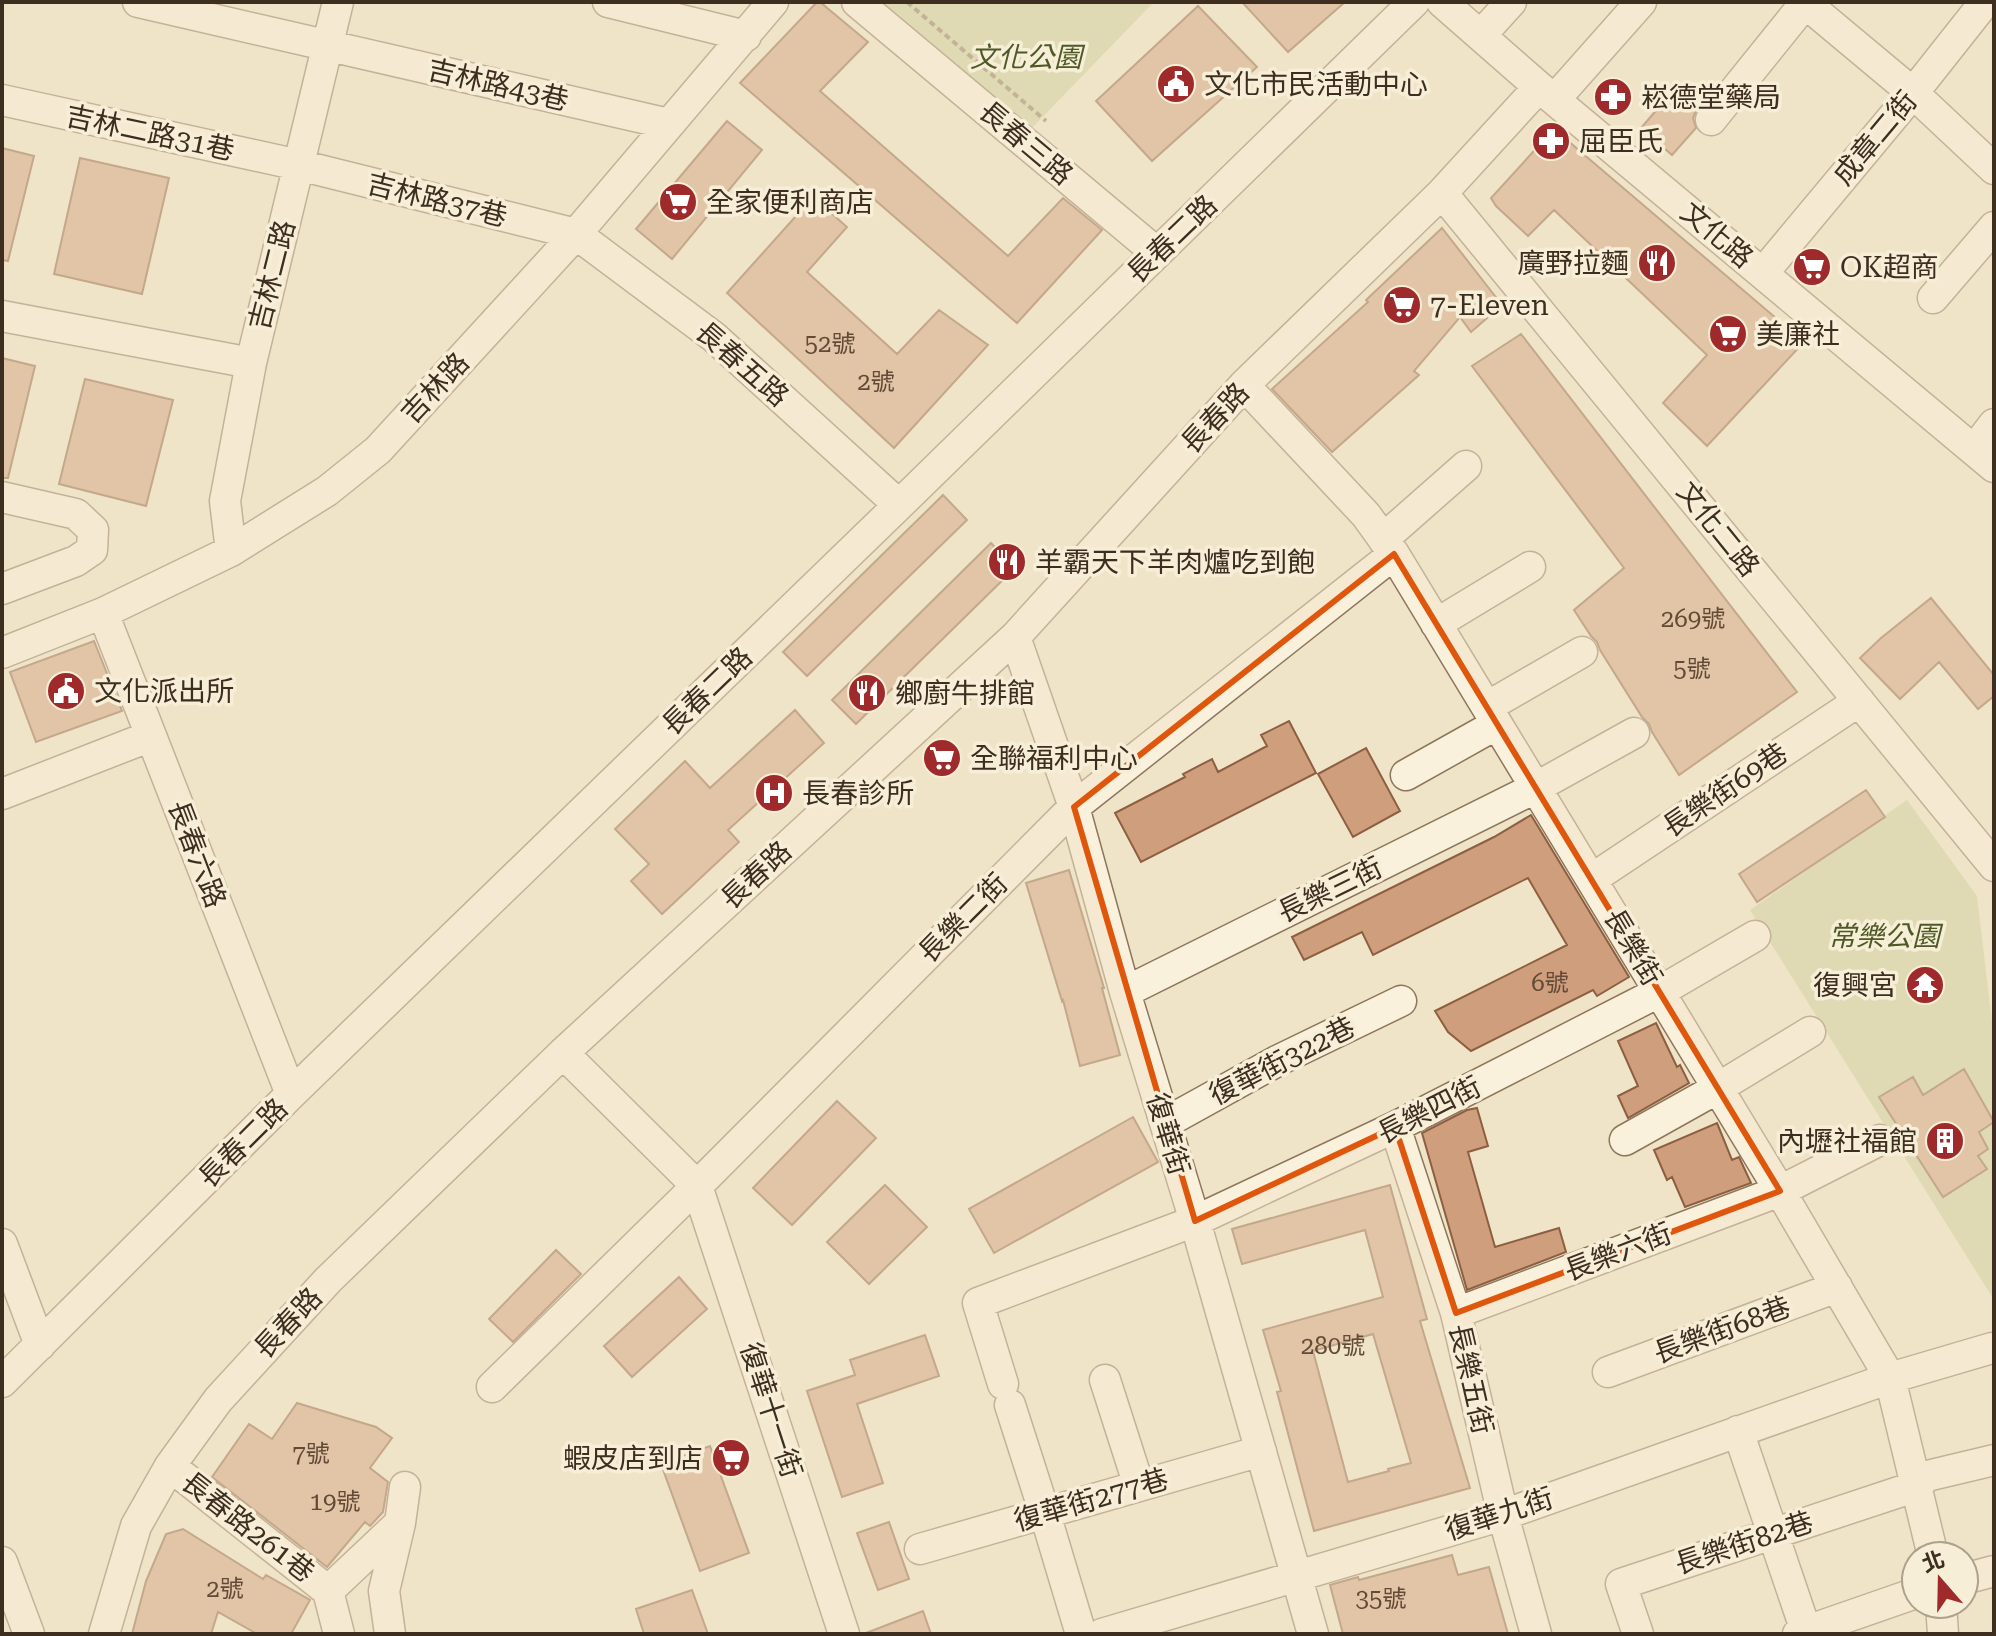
<svg xmlns="http://www.w3.org/2000/svg" width="1996" height="1636" viewBox="0 0 1996 1636" font-family="'Roboto Serif','Noto Sans TC',serif">
<style>
.green{fill:#c9cf9b}
.building{fill:#cf9f7d;stroke:#8d5f41;stroke-width:2;fill-rule:evenodd}
.lines{fill:none;stroke-linecap:round;stroke-linejoin:round}
.minor-casing{stroke:#8d765c;stroke-width:33}
.path{stroke:#8d765c;stroke-width:4;stroke-dasharray:6 4;stroke-linecap:butt}
.minor{stroke:#faf1dc;stroke-width:30}
.marked{fill:none;stroke:#df570d;stroke-width:6;stroke-linejoin:round}
.labels{text-anchor:middle;dominant-baseline:central;stroke-width:7;stroke-linejoin:round;paint-order:stroke}
.number-label{font-size:24px;fill:#624a37}
.park-label{font-size:28px;font-style:italic;fill:#4d5a26;stroke:#f7eed8}
.poi-label{font-size:28px;fill:#3d2e20;stroke:#f7eed8;text-anchor:start}
.street-label{font-size:28px;fill:#3d2e20;stroke:#f7eed8}
</style>
<rect width="100%" height="100%" fill="#f0e4c8"/>
<!-- green -->
<path class="green" d="M873,2H1154L1028,132Z
M1907,800L1977,896L1994,1038V1300L1750,910Z"/>
<!-- building -->
<path class="building" d="M817,2H820L868,42L820,91L1008,256L1063,198L1102,230L1017,323L740,83Z
M1242,2H1345L1288,52Z
M1198,6L1257,67L1152,161L1096,101Z
M1673,91L1696,111L1693,118L1696,128L1672,155L1641,128Z
M727,121L762,150L672,259L636,229Z
M1554,129L1804,342L1707,446L1663,403L1707,355L1554,210L1528,236L1496,206L1491,198Z
M2,148L34,156L8,261L2,260Z
M80,158L169,178L142,294L54,274Z
M813,197L847,227L807,272L897,354L939,310L988,345L894,448L727,293Z
M1442,228L1502,305L1471,332L1460,317L1414,371L1419,375L1332,452L1272,389L1368,302L1366,300Z
M1521,334L1797,692L1679,775L1652,732L1649,724L1642,717L1600,650L1597,642L1591,636L1574,610L1624,568L1472,366Z
M2,358L35,366L8,478H2Z
M85,379L173,400L146,506L59,484Z
M943,495L967,520L807,676L783,652Z
M991,543L1015,568L856,724L832,700Z
M1931,598L1994,675V696L1978,709L1939,662L1900,699L1860,658L1881,638Z
M94,641L122,711L36,742L10,672Z
M795,710L824,743L728,830L739,842L662,914L631,881L649,864L615,829L685,761L710,788Z
M1289,721L1316,773L1141,862L1115,813L1185,777L1183,774L1212,759L1218,772L1267,746L1261,735Z
M1366,748L1400,811L1353,837L1318,774Z
M1866,790L1885,817L1757,902L1739,874Z
M1531,815L1629,977L1597,996L1593,990L1471,1051L1448,1032L1435,1011L1567,945L1528,878L1373,955L1362,932L1304,960L1292,937L1494,837Z
M1069,870L1104,988H1102L1120,1055L1080,1066L1063,1000L1062,1001L1026,883Z
M1656,1023L1677,1067L1680,1065L1689,1083L1628,1118L1618,1096L1638,1086L1618,1041Z
M1964,1069L1994,1122L1979,1132L1988,1149L1978,1156L1987,1169L1943,1197L1879,1097L1913,1077L1923,1095Z
M837,1101L876,1138L792,1225L753,1188Z
M1477,1108L1488,1146L1468,1152L1495,1247L1559,1228L1566,1252L1467,1290L1422,1133L1467,1110Z
M1133,1117L1158,1162L994,1253L969,1209Z
M1717,1123L1732,1160L1739,1157L1751,1183L1685,1207L1672,1177L1667,1180L1654,1150Z
M885,1185L927,1227L869,1284L827,1242Z
M1390,1185L1427,1319L1420,1321L1470,1488L1314,1531L1277,1392L1281,1391L1263,1330L1383,1297L1365,1230L1242,1264L1232,1229ZM1373,1334L1411,1463L1388,1469L1389,1471L1348,1482L1313,1351Z
M556,1250L581,1274L513,1342L489,1319Z
M679,1277L707,1309L632,1377L604,1346Z
M925,1335L939,1376L857,1404L883,1483L842,1497L807,1391L855,1375L850,1360Z
M297,1403L376,1427L392,1438L370,1468L388,1482L383,1512L370,1526L365,1522L327,1567L212,1477L249,1424L272,1439Z
M710,1446L749,1553L700,1571L661,1464Z
M889,1522L909,1579L878,1590L857,1533Z
M183,1529L263,1579L266,1575L310,1600L291,1634H257L218,1612L211,1634H132L146,1581L166,1534Z
M1452,1555L1458,1575L1489,1567L1508,1634H1343L1330,1585L1358,1577L1359,1580Z
M692,1590L708,1634H644L636,1609Z
M923,1611L931,1634H866V1633Z"/>
<g class="lines">
<defs>
<path id="minor" d="M138,2L669,124
M608,2L746,36
M857,2L1157,253
M1442,2L1539,87L1994,467
M1804,2L1913,93L1994,169
M1481,35L1511,2
M1555,99L1641,2
M2,100L299,165L576,234L714,337L899,505
M1711,120L1806,2
M1442,193L1994,866
M1763,273L1913,93L1985,2
M1933,298L1994,227
M2,316L251,363
M1244,385L1366,515L1394,554L1780,1191L1890,1378L1933,1556
M1974,450L1994,424
M2,497L76,514L93,530L92,550L76,561L2,589
M1383,539L1466,466
M231,551L225,501L251,363L338,2
M103,613L291,1094
M1436,624L1530,567
M1015,637L1074,807L1125,992L1195,1221L1313,1634
M2,653L103,613L231,551L327,491L378,450L576,234L773,2
M1487,707L1582,652
M1406,775L1497,724
M2,794L151,736
M1592,879L1859,701
M1125,992L1535,788L1634,733
M563,1053L697,1186L1074,807L1394,554
M1165,1123L1279,1060L1401,1001
M1395,1127L1456,1313L1503,1515L1536,1634
M1625,1140L1718,1088L1810,1032
M2,1244L40,1345
M1456,1313L1780,1191L1880,1140
M1608,1372L1837,1287
M1105,1380L1139,1486
M2,1382L291,1094L899,505L1414,2
M1003,1384L978,1303L1195,1221L1395,1127L1659,992L1755,936
M492,1387L697,1186L844,1634
M1010,1405L1045,1514L1081,1634
M1738,1431L1806,1631
M170,1466L328,1591L339,1634
M920,1549L1261,1451
M2,1562L29,1634
M1964,1579L1994,1571
M328,1591L400,1523L405,1487
M1941,1604L1943,1634
M104,1634L136,1526L170,1466L218,1400L328,1280L563,1053L1015,637L1244,385L1442,193L1539,87
M390,1634L384,1591L400,1523
M1102,1634L1503,1515L1890,1378L1992,1348
M1638,1634L1621,1584L1917,1486L1927,1476L1994,1460
M1798,1634L1916,1593"/>
</defs>
<!-- minor casing -->
<use href="#minor" class="minor-casing"/>
<!-- path -->
<path class="path" d="M907,2L1046,121"/>
<!-- minor -->
<use href="#minor" class="minor"/>
</g>
<!-- marked area -->
<path d="M0 0H1996V1636H0ZM1394,554L1780,1191L1456,1313L1395,1127L1195,1221L1074,807Z" fill="#f0e4c8" fill-opacity=".55" fill-rule="evenodd"/>
<path class="marked" d="M1394,554L1780,1191L1456,1313L1395,1127L1195,1221L1074,807Z"/>
<!-- icons -->
<defs>
<symbol id="civic-disc" viewBox="-11 -11 22 22"><circle r="9.5" fill="#9e2a2b" stroke="#f7eed8"/><path d="M-.6-6.5H3V-4.5H.6V-3L4-1V1h2V6H-6V1h2V-1L-.6-3ZM-1.2 2.5V6h2.4V2.5Z" fill="#fff"/></symbol>
<symbol id="pharmacy-disc" viewBox="-11 -11 22 22"><circle r="9.5" fill="#9e2a2b" stroke="#f7eed8"/><path d="M-2-6h4v4h4v4h-4v4h-4v-4h-4v-4h4Z" fill="#fff"/></symbol>
<symbol id="supermarket-disc" viewBox="-11 -11 22 22"><circle r="9.5" fill="#9e2a2b" stroke="#f7eed8"/><path d="M-6-5.5h2.5l.6 2H6L4.5 2H-2.5L-4.4-4H-6ZM-1.5 3.2a1.3 1.3 0 1 0 .1 0ZM3 3.2a1.3 1.3 0 1 0 .1 0Z" fill="#fff"/></symbol>
<symbol id="restaurant-disc" viewBox="-11 -11 22 22"><circle r="9.5" fill="#9e2a2b" stroke="#f7eed8"/><path d="M-5-6h1v4h1v-4h1v4h1v-4h1v5L-1.5 .5V6h-2V.5L-5-1ZM5-6V6H3V1.5H1.5Q1.5-4 5-6Z" fill="#fff"/></symbol>
<symbol id="hospital-disc" viewBox="-11 -11 22 22"><circle r="9.5" fill="#9e2a2b" stroke="#f7eed8"/><path d="M-5-5h3v3.5h4V-5h3V5h-3V1.5h-4V5h-3Z" fill="#fff"/></symbol>
<symbol id="temple-disc" viewBox="-11 -11 22 22"><circle r="9.5" fill="#9e2a2b" stroke="#f7eed8"/><path d="M0-6L5-2H3V0L6.5 2.5H4V6H1.5V3h-3V6H-4V2.5H-6.5L-3 0V-2H-5Z" fill="#fff"/></symbol>
<symbol id="building-disc" viewBox="-11 -11 22 22"><circle r="9.5" fill="#9e2a2b" stroke="#f7eed8"/><path d="M-4-6H4V6H1V3H-1V6H-4ZM-2.5-4.3h1.7v1.8h-1.7ZM.8-4.3h1.7v1.8H.8ZM-2.5-1h1.7V.8h-1.7ZM.8-1h1.7V.8H.8Z" fill="#fff"/></symbol>
</defs>
<g fill-rule="evenodd">
<use href="#civic-disc" x="1154" y="62" width="44" height="44"/>
<use href="#pharmacy-disc" x="1591" y="75" width="44" height="44"/>
<use href="#pharmacy-disc" x="1529" y="119" width="44" height="44"/>
<use href="#supermarket-disc" x="656" y="180" width="44" height="44"/>
<use href="#restaurant-disc" x="1635" y="241" width="44" height="44"/>
<use href="#supermarket-disc" x="1790" y="245" width="44" height="44"/>
<use href="#supermarket-disc" x="1380" y="283" width="44" height="44"/>
<use href="#supermarket-disc" x="1706" y="312" width="44" height="44"/>
<use href="#restaurant-disc" x="985" y="540" width="44" height="44"/>
<use href="#civic-disc" x="44" y="669" width="44" height="44"/>
<use href="#restaurant-disc" x="845" y="671" width="44" height="44"/>
<use href="#supermarket-disc" x="920" y="736" width="44" height="44"/>
<use href="#hospital-disc" x="752" y="771" width="44" height="44"/>
<use href="#temple-disc" x="1903" y="963" width="44" height="44"/>
<use href="#building-disc" x="1923" y="1119" width="44" height="44"/>
<use href="#supermarket-disc" x="709" y="1436" width="44" height="44"/>
</g>
<g class="labels">
<!-- number labels -->
<g class="number-label">
<text x="830" y="344">52號</text>
<text x="876" y="382">2號</text>
<text x="1693" y="619">269號</text>
<text x="1692" y="669">5號</text>
<text x="1550" y="983">6號</text>
<text x="1333" y="1346">280號</text>
<text x="311" y="1454">7號</text>
<text x="335" y="1502">19號</text>
<text x="225" y="1589">2號</text>
<text x="1381" y="1599">35號</text>
</g>
<!-- park labels -->
<g class="park-label">
<text x="1026" y="57">文化公園</text>
<text x="1884" y="936">常樂公園</text>
</g>
<!-- poi labels -->
<g class="poi-label">
<text x="1204" y="84">文化市民活動中心</text>
<text x="1641" y="97">崧德堂藥局</text>
<text x="1579" y="141">屈臣氏</text>
<text x="706" y="202">全家便利商店</text>
<text x="1629" y="263" text-anchor="end">廣野拉麵</text>
<text x="1840" y="267">OK超商</text>
<text x="1430" y="305">7-Eleven</text>
<text x="1756" y="334">美廉社</text>
<text x="1035" y="562">羊霸天下羊肉爐吃到飽</text>
<text x="94" y="691">文化派出所</text>
<text x="895" y="693">鄉廚牛排館</text>
<text x="970" y="758">全聯福利中心</text>
<text x="802" y="793">長春診所</text>
<text x="1897" y="985" text-anchor="end">復興宮</text>
<text x="1917" y="1141" text-anchor="end">內壢社福館</text>
<text x="703" y="1458" text-anchor="end">蝦皮店到店</text>
</g>
<!-- street labels -->
<g class="street-label">
<text transform="translate(498 85) rotate(13)">吉林路43巷</text>
<text transform="translate(150 133) rotate(12)">吉林二路31巷</text>
<text transform="translate(1875 138) rotate(-50)">成章二街</text>
<text transform="translate(1026 143) rotate(40)">長春三路</text>
<text transform="translate(437 200) rotate(14)">吉林路37巷</text>
<text transform="translate(1717 235) rotate(40)">文化路</text>
<text transform="translate(1172 239) rotate(-44)">長春二路</text>
<text transform="translate(272 275) rotate(-76)">吉林二路</text>
<text transform="translate(742 364) rotate(41)">長春五路</text>
<text transform="translate(435 388) rotate(-47)">吉林路</text>
<text transform="translate(1215 418) rotate(-47)">長春路</text>
<text transform="translate(1718 529) rotate(51)">文化二路</text>
<text transform="translate(707 691) rotate(-44)">長春二路</text>
<text transform="translate(1725 790) rotate(-34)">長樂街69巷</text>
<text transform="translate(197 854) rotate(69)">長春六路</text>
<text transform="translate(756 875) rotate(-43)">長春路</text>
<text transform="translate(1330 890) rotate(-26)">長樂三街</text>
<text transform="translate(963 918) rotate(-45)">長樂二街</text>
<text transform="translate(1633 947) rotate(59)">長樂街</text>
<text transform="translate(1282 1061) rotate(-27)">復華街322巷</text>
<text transform="translate(1429 1110) rotate(-27)">長樂四街</text>
<text transform="translate(1168 1134) rotate(73)">復華街</text>
<text transform="translate(243 1143) rotate(-45)">長春二路</text>
<text transform="translate(1618 1252) rotate(-21)">長樂六街</text>
<text transform="translate(288 1323) rotate(-47)">長春路</text>
<text transform="translate(1722 1330) rotate(-20)">長樂街68巷</text>
<text transform="translate(1471 1379) rotate(77)">長樂五街</text>
<text transform="translate(771 1410) rotate(72)">復華十一街</text>
<text transform="translate(1091 1500) rotate(-16)">復華街277巷</text>
<text transform="translate(1499 1514) rotate(-18)">復華九街</text>
<text transform="translate(248 1527) rotate(38)">長春路261巷</text>
<text transform="translate(1744 1543) rotate(-18)">長樂街82巷</text>
</g>
</g>
<!-- border -->
<rect width="1996" height="1636" fill="none" stroke="#3d2e20" stroke-width="8"/>
<!-- north arrow -->
<g transform="translate(1940 1580) rotate(340)"><circle r="38" fill="#f7eed8" stroke="#ada18e" stroke-width="2"/>
<path d="M0-6L14 30L0 20L-14 30Z" fill="#9e2a2b"/>
<text y="-12" font-size="22" font-weight="bold" text-anchor="middle" fill="#3d2e20">北</text>
</g>
</svg>
